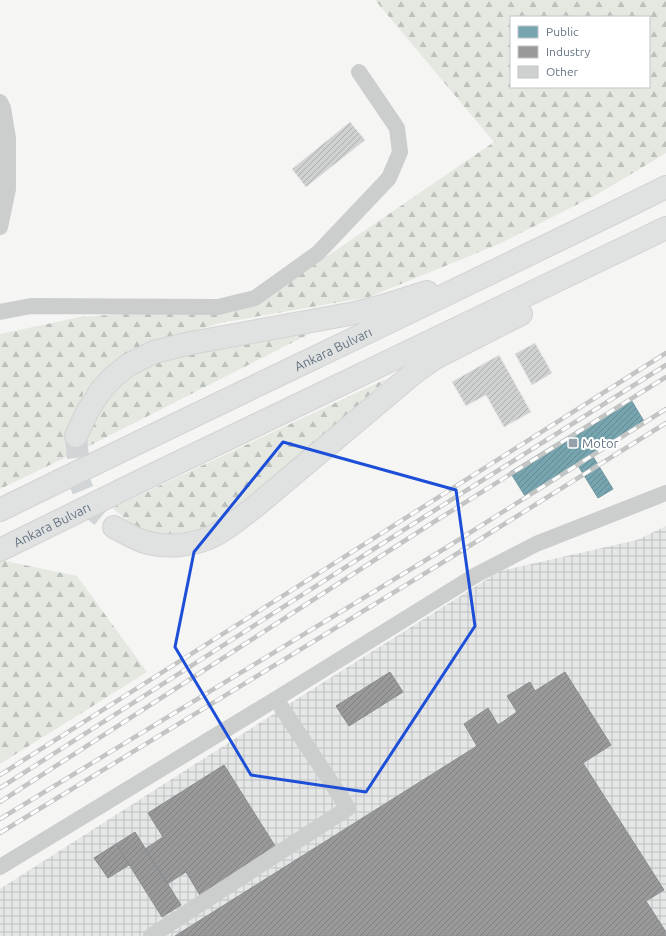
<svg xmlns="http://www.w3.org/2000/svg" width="666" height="936" viewBox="0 0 666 936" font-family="Ubuntu,sans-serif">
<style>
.industrial{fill:url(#industrial-grid)}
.forest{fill:url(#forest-firs);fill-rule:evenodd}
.public{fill:url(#public-hatch);stroke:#7196a2}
.industry{fill:url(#industry-hatch);stroke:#898e92}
.building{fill:url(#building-hatch);stroke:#e4e4e3}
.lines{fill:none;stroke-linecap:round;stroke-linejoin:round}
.primary-tunnel{stroke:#d1d5d7;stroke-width:22;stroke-dasharray:22 11;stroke-linecap:butt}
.primary-casing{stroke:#d2d3d2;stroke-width:24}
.street{stroke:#cccece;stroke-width:16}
.primary{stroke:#e0e1e1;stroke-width:22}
.rail-casing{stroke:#c3c4c4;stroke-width:4.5}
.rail{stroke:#fff;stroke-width:3;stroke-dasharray:9;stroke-linecap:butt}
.marked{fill:none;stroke:#1d4ed8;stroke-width:3;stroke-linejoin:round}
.poi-dot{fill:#97a1aa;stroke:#fff;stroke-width:1.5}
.labels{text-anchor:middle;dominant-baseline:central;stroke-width:4;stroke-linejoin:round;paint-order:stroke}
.street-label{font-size:13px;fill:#657483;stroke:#fff}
.poi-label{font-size:13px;fill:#657483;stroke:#fff;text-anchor:start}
</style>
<defs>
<pattern id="industrial-grid" width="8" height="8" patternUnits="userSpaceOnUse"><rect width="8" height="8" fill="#e5e6e6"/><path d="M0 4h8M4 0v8" fill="none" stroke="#bdbfc0"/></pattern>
<pattern id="forest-firs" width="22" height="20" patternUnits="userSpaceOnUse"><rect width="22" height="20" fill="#e4e8e1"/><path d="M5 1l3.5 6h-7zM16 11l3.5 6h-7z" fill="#bcc1bc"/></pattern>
<pattern id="public-hatch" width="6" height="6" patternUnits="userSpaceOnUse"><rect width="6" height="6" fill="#76a5af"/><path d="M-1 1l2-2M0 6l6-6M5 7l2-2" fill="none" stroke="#648b94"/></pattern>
<pattern id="industry-hatch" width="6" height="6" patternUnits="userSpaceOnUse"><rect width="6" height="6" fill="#999"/><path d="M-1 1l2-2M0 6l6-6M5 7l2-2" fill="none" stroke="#808182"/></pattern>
<pattern id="building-hatch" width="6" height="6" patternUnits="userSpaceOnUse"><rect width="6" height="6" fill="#cfd0d0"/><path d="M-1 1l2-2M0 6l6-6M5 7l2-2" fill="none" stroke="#acadae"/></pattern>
</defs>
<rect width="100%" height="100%" fill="#f5f5f3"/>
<!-- industrial -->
<path class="industrial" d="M666,526V936H0V889L300,697L500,571L637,540Z"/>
<!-- forest -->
<path class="forest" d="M375,0H666V153L598,194L499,244L369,297L220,323L146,345L113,367L84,392L65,437L76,436L111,393L136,370L167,358L319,329L87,447L0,489V334L80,317L256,305L494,142ZM511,17H649V87H511Z
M388,378L294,463L225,521L185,535L160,536L145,534L112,508Z
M0,560L77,576L147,672L0,764Z"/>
<!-- public -->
<path class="public" d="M630,398L645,423L592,455L613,489L598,498L577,464L525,496L510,472Z"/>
<!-- industry -->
<path class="industry" d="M390,672L403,692L349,726L336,706Z
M565,672L611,745L583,763L664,890L646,901L666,932V936H175L477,746L464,724L488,708L498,725L517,712L507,696L530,682L535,691Z
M224,765L277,849L201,897L186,872L167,884L145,849L163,837L148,813Z
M135,832L181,905L162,917L116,844Z
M116,844L129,865L108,878L94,858Z"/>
<!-- building -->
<path class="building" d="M350,122L365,140L306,187L292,169Z
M535,343L552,373L532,385L515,354Z
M499,355L531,412L504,427L486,395L466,406L452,382Z"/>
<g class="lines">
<!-- primary-tunnel -->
<path class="primary-tunnel" d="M76,436L78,458L80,483L90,507L114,527"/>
<defs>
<g id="primary">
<path d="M76,436L87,412L99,393L111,379L128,365L154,352L191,343L355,313L383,306L427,292"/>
<path id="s1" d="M0,510C221,401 445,297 666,187"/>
<path d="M114,527C123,532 132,537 142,541C166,549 195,546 217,534C231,526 244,515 257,505L415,372L435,358L521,314"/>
<path id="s2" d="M0,550L144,479L666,228"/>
</g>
</defs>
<!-- primary casing -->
<use href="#primary" class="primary-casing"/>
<!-- street -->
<path class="street" d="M0,102L3,108L8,138V189L0,227
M0,312L31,306L218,307L255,298L318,253L389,178L400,152L397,128L359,72
M0,867L276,699L476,575L536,544L666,493
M151,936L348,808L276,699"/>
<!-- primary -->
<use href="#primary" class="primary"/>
<defs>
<path id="rail" d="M0,775L666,353
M0,788L424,517L666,365
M0,802L429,525L666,377
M0,819L444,549L666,409
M0,833L450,558L666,423"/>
</defs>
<!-- rail casing -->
<use href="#rail" class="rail-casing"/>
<!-- rail -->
<use href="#rail" class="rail"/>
</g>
<!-- marked area -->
<path class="marked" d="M283,442L456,490L475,626L366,792L251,775L175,647L194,552Z"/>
<!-- markers -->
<rect class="poi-dot" x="568" y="438" width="10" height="10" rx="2"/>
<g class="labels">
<!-- street labels -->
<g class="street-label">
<text stroke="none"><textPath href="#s1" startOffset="370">Ankara Bulvarı</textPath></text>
<text stroke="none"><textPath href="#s2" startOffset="58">Ankara Bulvarı</textPath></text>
</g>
<!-- poi labels -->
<g class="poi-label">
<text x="582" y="443">Motor</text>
</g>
</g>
<!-- legend -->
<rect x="510" y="16" width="140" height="72" fill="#ffffff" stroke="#c1c7cd"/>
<rect x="518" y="26" width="20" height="12" fill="#76a5af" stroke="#c1c7cd"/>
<text x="546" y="36" font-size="12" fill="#657483">Public</text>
<rect x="518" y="46" width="20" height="12" fill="#999999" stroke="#c1c7cd"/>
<text x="546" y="56" font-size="12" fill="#657483">Industry</text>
<rect x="518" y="66" width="20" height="12" fill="#cfd0d0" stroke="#c1c7cd"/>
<text x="546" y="76" font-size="12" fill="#657483">Other</text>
</svg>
